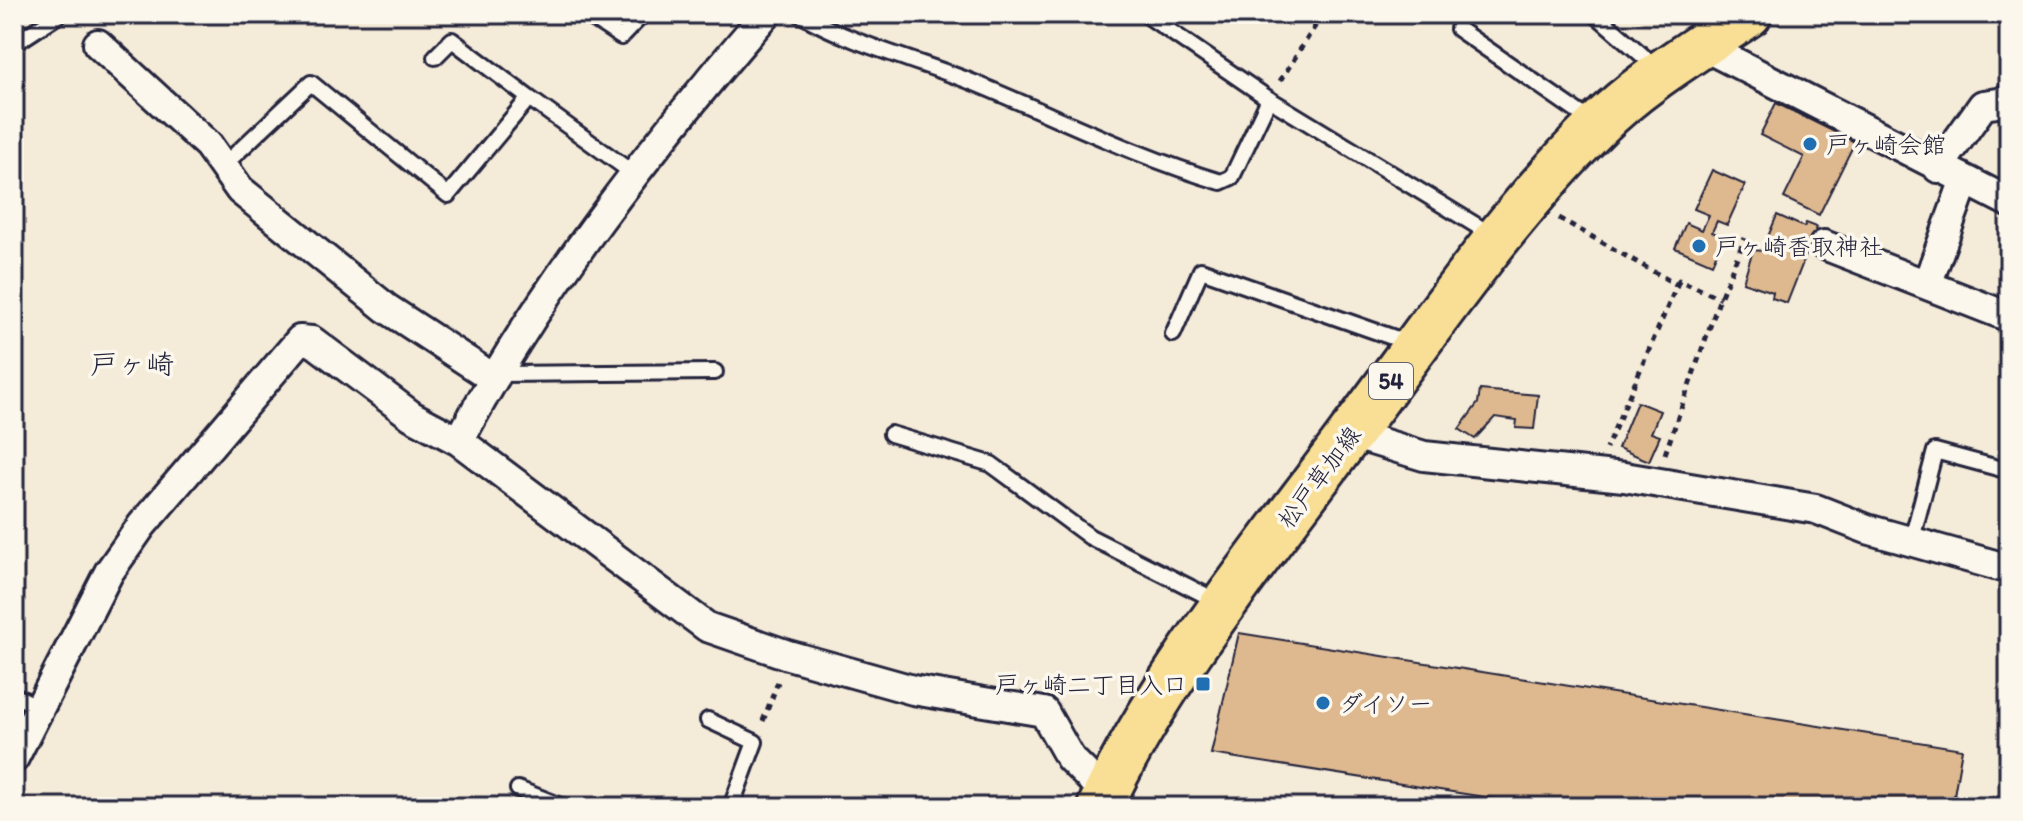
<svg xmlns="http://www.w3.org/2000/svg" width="2023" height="821" viewBox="0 0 2023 821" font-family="Itim,'Klee One',sans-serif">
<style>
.building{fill:#deb98f;stroke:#22223b;stroke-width:2}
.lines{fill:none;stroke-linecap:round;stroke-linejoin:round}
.lane-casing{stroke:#22223b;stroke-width:20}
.street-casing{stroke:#22223b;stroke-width:34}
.primary-casing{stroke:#22223b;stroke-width:50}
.path{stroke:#22223b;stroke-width:5;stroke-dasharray:6 6;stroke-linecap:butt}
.lane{stroke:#fbf7ec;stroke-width:14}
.street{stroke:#fbf7ec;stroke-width:28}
.primary{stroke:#f9df96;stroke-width:44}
.poi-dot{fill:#1f6fb2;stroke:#fbf7ec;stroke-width:3}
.labels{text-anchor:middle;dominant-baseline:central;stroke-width:7;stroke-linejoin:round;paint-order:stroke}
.shield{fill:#fbf7ec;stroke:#636270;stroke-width:2}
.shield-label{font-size:22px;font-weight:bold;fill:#22223b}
.poi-label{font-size:24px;fill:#22223b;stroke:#fbf7ec;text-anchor:start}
.street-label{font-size:24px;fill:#22223b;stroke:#fbf7ec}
.quarter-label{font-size:28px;fill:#22223b;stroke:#fbf7ec}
</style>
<rect width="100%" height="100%" fill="#f5ebd9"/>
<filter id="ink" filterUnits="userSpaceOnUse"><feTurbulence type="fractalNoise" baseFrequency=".0125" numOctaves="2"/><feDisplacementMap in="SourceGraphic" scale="16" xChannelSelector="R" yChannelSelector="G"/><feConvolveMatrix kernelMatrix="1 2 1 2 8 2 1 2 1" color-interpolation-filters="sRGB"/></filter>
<g filter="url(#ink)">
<!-- building -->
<path class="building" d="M1776,103L1855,142L1819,215L1784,198L1804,157L1760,135Z
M1712,170L1745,185L1727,225L1717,221L1712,232L1724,237L1712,264L1675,248L1686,223L1702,230L1709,215L1694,209Z
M1777,215L1804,227L1806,223L1817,227L1787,303L1772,298L1773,292L1743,282L1753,250L1762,251Z
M1480,390L1538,395L1534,429L1516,428L1517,420L1495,417L1475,439L1459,429L1478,403Z
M1637,402L1660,411L1651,433L1660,436L1649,461L1618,448Z
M1239,633L1962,749L1952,807H1547L1211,754Z"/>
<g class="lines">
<defs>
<path id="lane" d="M586,14L621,37L643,14
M800,14C855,46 918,60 977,84C1060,118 1134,156 1221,182L1232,177L1269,99
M1145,14L1269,99L1492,235
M1595,14L1658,69
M1458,29L1594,123
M14,44L60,14
M435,57L452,40L529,98
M223,166L311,83L448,195L529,98L634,174
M1173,334L1201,270L1409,343
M496,374L715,372
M891,434L991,464L1090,537L1219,602
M1911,543L1935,451L2009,471
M14,695L39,707
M708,720L755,742L731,807
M518,789L564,807"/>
<path id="street" d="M98,44L208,145L240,190L386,308L493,378
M1703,46L2009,202
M1938,168L1983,105L2005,102L2009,97
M1964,182L1927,285L2009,317
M1824,245L1927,285
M1352,434L1424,456L1624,477L1816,509L1867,529L2009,569
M459,441C541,287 652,146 766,14
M14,758L109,572L142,525L300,340L312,341L412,416L459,441L707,627L788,655L913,690L1044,712L1070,758L1106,794"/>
<path id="primary" d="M1100,807C1160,677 1264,551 1349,436C1428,331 1504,218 1598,125C1642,81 1698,49 1749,14"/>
</defs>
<!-- lane casing -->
<use href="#lane" class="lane-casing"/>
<!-- street casing -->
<use href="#street" class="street-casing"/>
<!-- primary casing -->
<use href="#primary" class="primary-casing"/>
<!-- path -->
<path class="path" d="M1280,81L1323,14
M1559,218L1677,285L1606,449
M1677,285L1679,280L1720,298
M1665,454L1720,298L1745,238
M763,721L778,682"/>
<!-- lane -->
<use href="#lane" class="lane"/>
<!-- street -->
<use href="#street" class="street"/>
<!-- primary -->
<use href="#primary" class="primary"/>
</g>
</g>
<!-- markers -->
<g class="poi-dot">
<circle cx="1810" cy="144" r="8"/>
<circle cx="1699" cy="246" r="8"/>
<rect x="1195" y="676" width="16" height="16" rx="4"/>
<circle cx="1323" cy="703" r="8"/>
</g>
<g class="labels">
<!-- shield labels -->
<rect class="shield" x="1369" y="363" width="44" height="36" rx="6"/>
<g class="shield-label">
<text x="1391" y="381">54</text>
</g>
<!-- poi labels -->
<g class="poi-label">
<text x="1826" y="144">戸ヶ崎会館</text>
<text x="1715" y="246">戸ヶ崎香取神社</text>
<text x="1187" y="684" text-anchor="end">戸ヶ崎二丁目入口</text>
<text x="1339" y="703">ダイソー</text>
</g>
<!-- street labels -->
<g class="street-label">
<text transform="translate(1319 477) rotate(-53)">松戸草加線</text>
</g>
<!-- quarter labels -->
<g class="quarter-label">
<text x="132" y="364">戸ヶ崎</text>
</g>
</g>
<!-- margin -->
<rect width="2023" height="821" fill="none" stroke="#fbf7ec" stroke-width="48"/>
<rect x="24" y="24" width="1975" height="773" fill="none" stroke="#22223b" stroke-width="3" filter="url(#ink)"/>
</svg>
